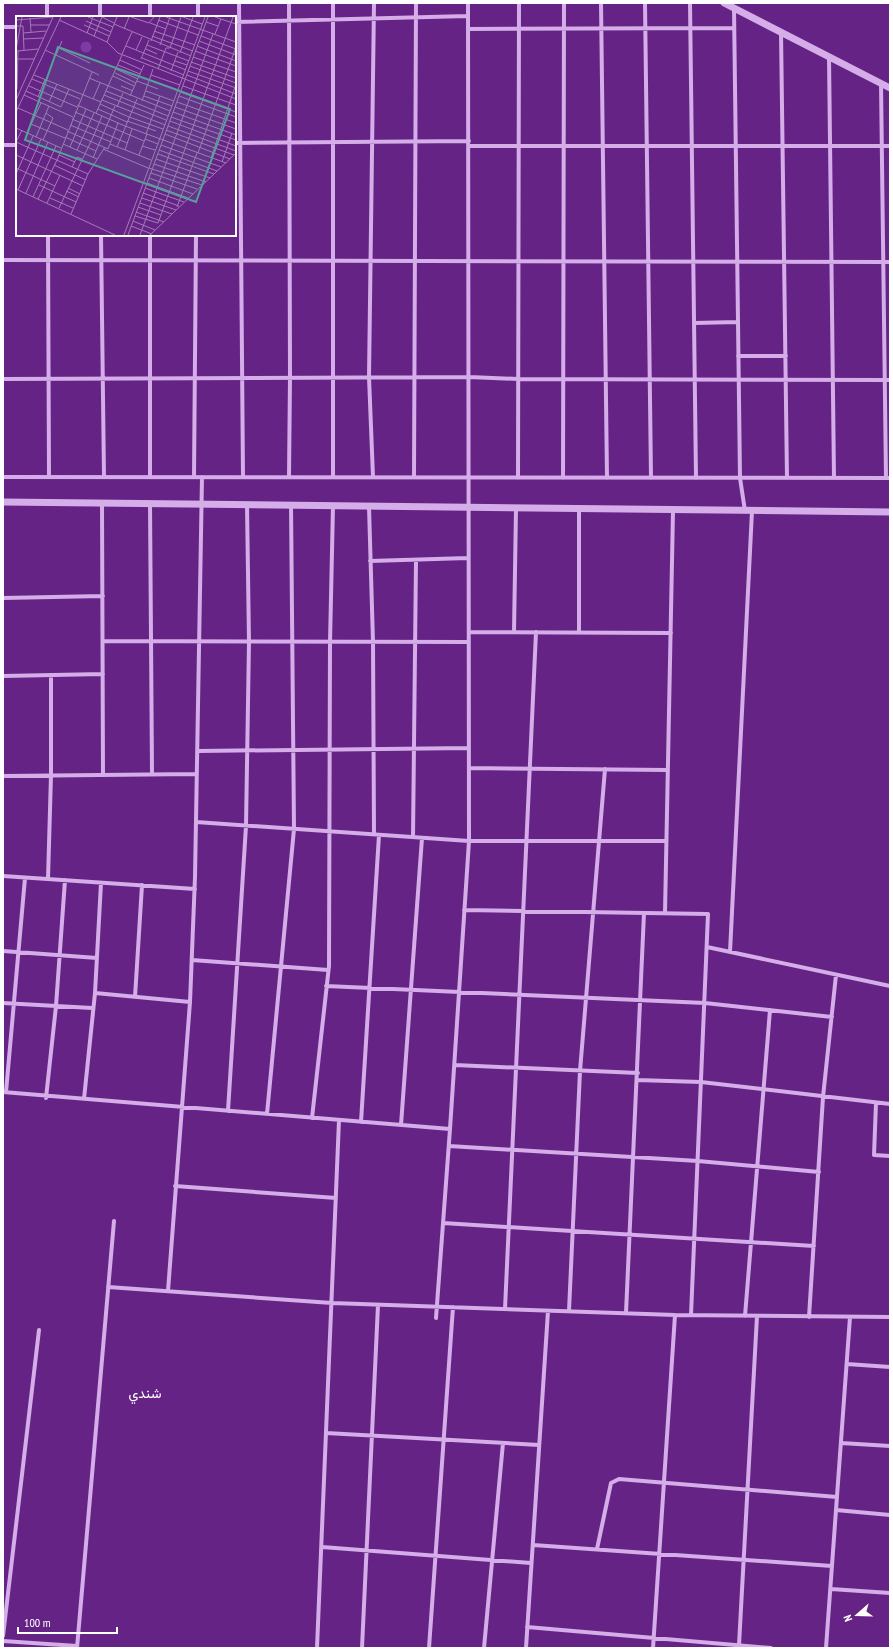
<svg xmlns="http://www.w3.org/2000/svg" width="893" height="1651" viewBox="0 0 893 1651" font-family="'PT Sans Narrow',Vazirmatn,sans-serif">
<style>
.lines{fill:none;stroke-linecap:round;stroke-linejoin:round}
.minor{stroke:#d4ade9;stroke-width:4}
.tertiary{stroke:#d4ade9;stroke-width:7}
.labels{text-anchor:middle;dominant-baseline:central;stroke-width:3;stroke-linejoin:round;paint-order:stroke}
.quarter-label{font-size:14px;fill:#fff;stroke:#652386}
.inset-road{fill:none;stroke:#a37bb6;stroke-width:1}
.view{fill:#579f9a;fill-opacity:0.15;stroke:#579f9a;stroke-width:2}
.inset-edge{fill:none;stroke:#fff;stroke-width:2}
</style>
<rect width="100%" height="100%" fill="#652386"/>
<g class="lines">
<!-- minor -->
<path class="minor" d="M47,3V17
M100,3V17
M150,3V17
M239,3L243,477
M601,3L607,478
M645,3L651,478
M690,3L696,478
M734,8L740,478L745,511
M198,17V3
M235,22L468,16
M3,27H17
M468,29L734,28
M781,32L787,478
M829,57L834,478
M881,83L886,478
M235,143L469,141
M3,145H17
M469,146H890
M48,235L49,477
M101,235L104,477
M150,235V477
M3,260L890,262
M694,323L738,322
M738,356H786
M3,379L469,377L518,379L890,380
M3,477L890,478
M194,477L196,235
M289,477L290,377L289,3
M333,477V3
M373,477L369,377L374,3
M414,477L416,3
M518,478L519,3
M563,478L564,3
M102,503L103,775
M150,503L152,774
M369,507L373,642L374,834
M579,509V632
M370,561L468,558
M3,598L103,596
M469,632L671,633
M514,632L516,509
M103,641L469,642
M3,676L103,674
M198,751L469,748
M469,768L668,770
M3,776L197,774
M196,822L469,841H666
M413,837L416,560
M3,876L195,889
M48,879L51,775V675
M464,910L708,914L691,1315
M665,913L673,511
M707,947L890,986
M3,951L97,958
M730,952L752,511
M192,960L328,970
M326,986L705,1003L832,1017
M95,993L190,1002
M135,997L142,885
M3,1003L92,1008
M455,1065L638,1073
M637,1080L701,1082L890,1104
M3,1092L450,1129
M6,1092L25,878
M46,1098L56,1006L65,880
M84,1099L95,993L101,883
M876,1103L874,1155L890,1156
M228,1111L246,826L249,642L247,505
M267,1114L294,829L291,505
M312,1118L329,966L330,642L333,506
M361,1122L379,835
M401,1125L422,838
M449,1146L698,1161L819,1172
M175,1186L336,1198
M443,1223L814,1246
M108,1287L332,1303L675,1315L890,1317
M168,1291L190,1002L195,877L202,477
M505,1309L536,632
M569,1311L580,1071L605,769
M626,1313L644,913
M745,1316L770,1010
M809,1317L823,1097L836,975
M436,1318L450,1129L469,841L468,3
M847,1364L890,1367
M326,1433L539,1445
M841,1443L890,1446
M836,1510L890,1515
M533,1545L832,1566
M322,1547L531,1563
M597,1549L611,1483L619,1479L837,1497
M831,1589L890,1593
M527,1627L771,1648
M3,1636L39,1330
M3,1641L77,1646
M739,1645L757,1316
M77,1648L114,1221
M317,1648L339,1120
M362,1648L378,1305
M429,1648L453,1307
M484,1648L503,1443
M526,1648L548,1311
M653,1648L675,1315
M826,1648L850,1317"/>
<!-- tertiary -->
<path class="tertiary" d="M724,3L890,88
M3,502L890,512"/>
</g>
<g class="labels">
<!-- quarter labels -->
<g class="quarter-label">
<text x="145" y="1393">شندي</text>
</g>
</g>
<!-- overview -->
<g transform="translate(16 16)">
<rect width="220" height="220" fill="#652386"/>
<path d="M64.5 31a5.5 5.5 0 1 1 11 0a5.5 5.5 0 1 1-11 0Z" fill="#7f3ba5"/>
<path class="inset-road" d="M72,1L97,11M86,1L98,7M115,1L133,7L138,1M150,1L220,26M167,1L186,8M199,1L220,8M14,2L15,16M0,4L37,1M43,4L91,26L102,37L220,83M142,4L182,19M70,5L95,16M190,6L202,10M134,7L150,13M98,8L175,40M14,9H34M68,9L93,20M0,10H7L8,34M108,13L113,1M138,15L179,29M7,17L30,15M71,17L77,1M199,18L205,3M78,20L86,1M136,20L177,35M185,20L220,33M7,23L27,22M135,25L144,1M183,25L220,39M91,26L101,1M131,29L173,45M144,29L154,1M110,30L170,54M181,30L220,45M43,32L74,47M130,33L141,38M0,34L6,1M29,34L83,59M120,34L126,21M1,35L22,33M179,35L220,50M164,37L177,1M106,38L116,16M40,39L46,25M177,41L220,56M126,42L168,59M0,43H18M125,43L133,24M104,44L126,54M159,45L171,49M175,46L220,62M102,49L124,58M174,50L220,67M100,53L122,63M142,53L150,32H154L165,1M155,55L162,36M172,55L220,72M99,57L120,67M18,59L85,86M135,59L164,69M171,59L220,78M97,60L118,70M73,62L154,95M16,63L64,83M134,64L162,74M121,65L142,73M13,70L61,91M105,70L117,75M167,70L220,89M1,73L2,35M10,75L45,91M90,75L152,100M130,75L158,85M164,76L220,96M8,79L57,101M88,79L150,104M114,80L128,49M128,80L156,90M163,80L220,101M22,81L29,63M77,83L84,67M0,84L37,1M86,84L149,109M126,85L137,53M33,86L41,68M161,86L220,107M84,88L113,101M61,89L109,110L210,147M45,91L53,73M101,91L107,77M159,91L220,113M2,92L52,114M82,93L111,106M0,96L45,1M59,96L128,125M157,96L220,119M80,97L106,39M113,101L147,113M155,101L220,124M56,103L111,127M111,105L140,115M154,105L220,130M15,108L49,122M54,109L95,126M152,110L220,135M0,112L45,132M150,114L218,139M51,115L92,133L102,107M11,117L25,87M130,118L144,80M149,118L214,143M78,119L86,100M20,121L33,90M49,121L80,135M129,123L142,128M27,124L37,102L30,97M0,126L72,158M0,126L6,114M47,128L81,143M94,128L135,144M145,129L205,151M126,130L139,134M54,131L70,93M101,131L121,83M87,133L132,152M61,134L78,97M109,134L116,113M143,134L201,155M182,137L220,31M142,138L198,158M0,139L67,170M43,139L59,146M123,139L131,118M77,142L99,90M195,142L220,68M140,143L194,162M206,146L216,117M138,148L190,166M38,149L70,164M56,151L61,141L66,143M0,152L39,170M133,152L186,169M135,157L181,173M0,158L17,120M133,162L177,178M131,167L172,182M23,169L60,186M52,172L64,178M129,172L168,186M0,173L99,219M2,174L25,123M50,175L63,181M10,177L32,126M127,177L163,190M17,181L40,130M34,182L57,192M126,182L160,194M22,183L41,144L76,56M31,187L44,159M124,187L156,198M122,191L145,199M161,191L181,137M43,192L78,119M120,196L148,206M55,198L72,158L89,131M119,200L142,207L217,1M117,205L139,214M115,210L136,218M108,219L189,1M112,219L192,1M124,219L197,18M134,219L220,137"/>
<path class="view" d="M42,31L214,93L180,186L9,124Z"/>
<rect width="220" height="220" class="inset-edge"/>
</g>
<!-- border -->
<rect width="893" height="1651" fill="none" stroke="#ffffff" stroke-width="8"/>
<!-- north arrow -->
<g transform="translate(857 1615) rotate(250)" stroke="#652386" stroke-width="3" paint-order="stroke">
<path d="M0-3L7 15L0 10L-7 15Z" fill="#ffffff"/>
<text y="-6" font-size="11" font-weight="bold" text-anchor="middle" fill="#ffffff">N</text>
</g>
<!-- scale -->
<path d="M18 1627v6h99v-6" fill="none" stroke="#ffffff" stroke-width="2"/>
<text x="24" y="1627" font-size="12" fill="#ffffff" stroke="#652386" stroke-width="3" paint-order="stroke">100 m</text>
</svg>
